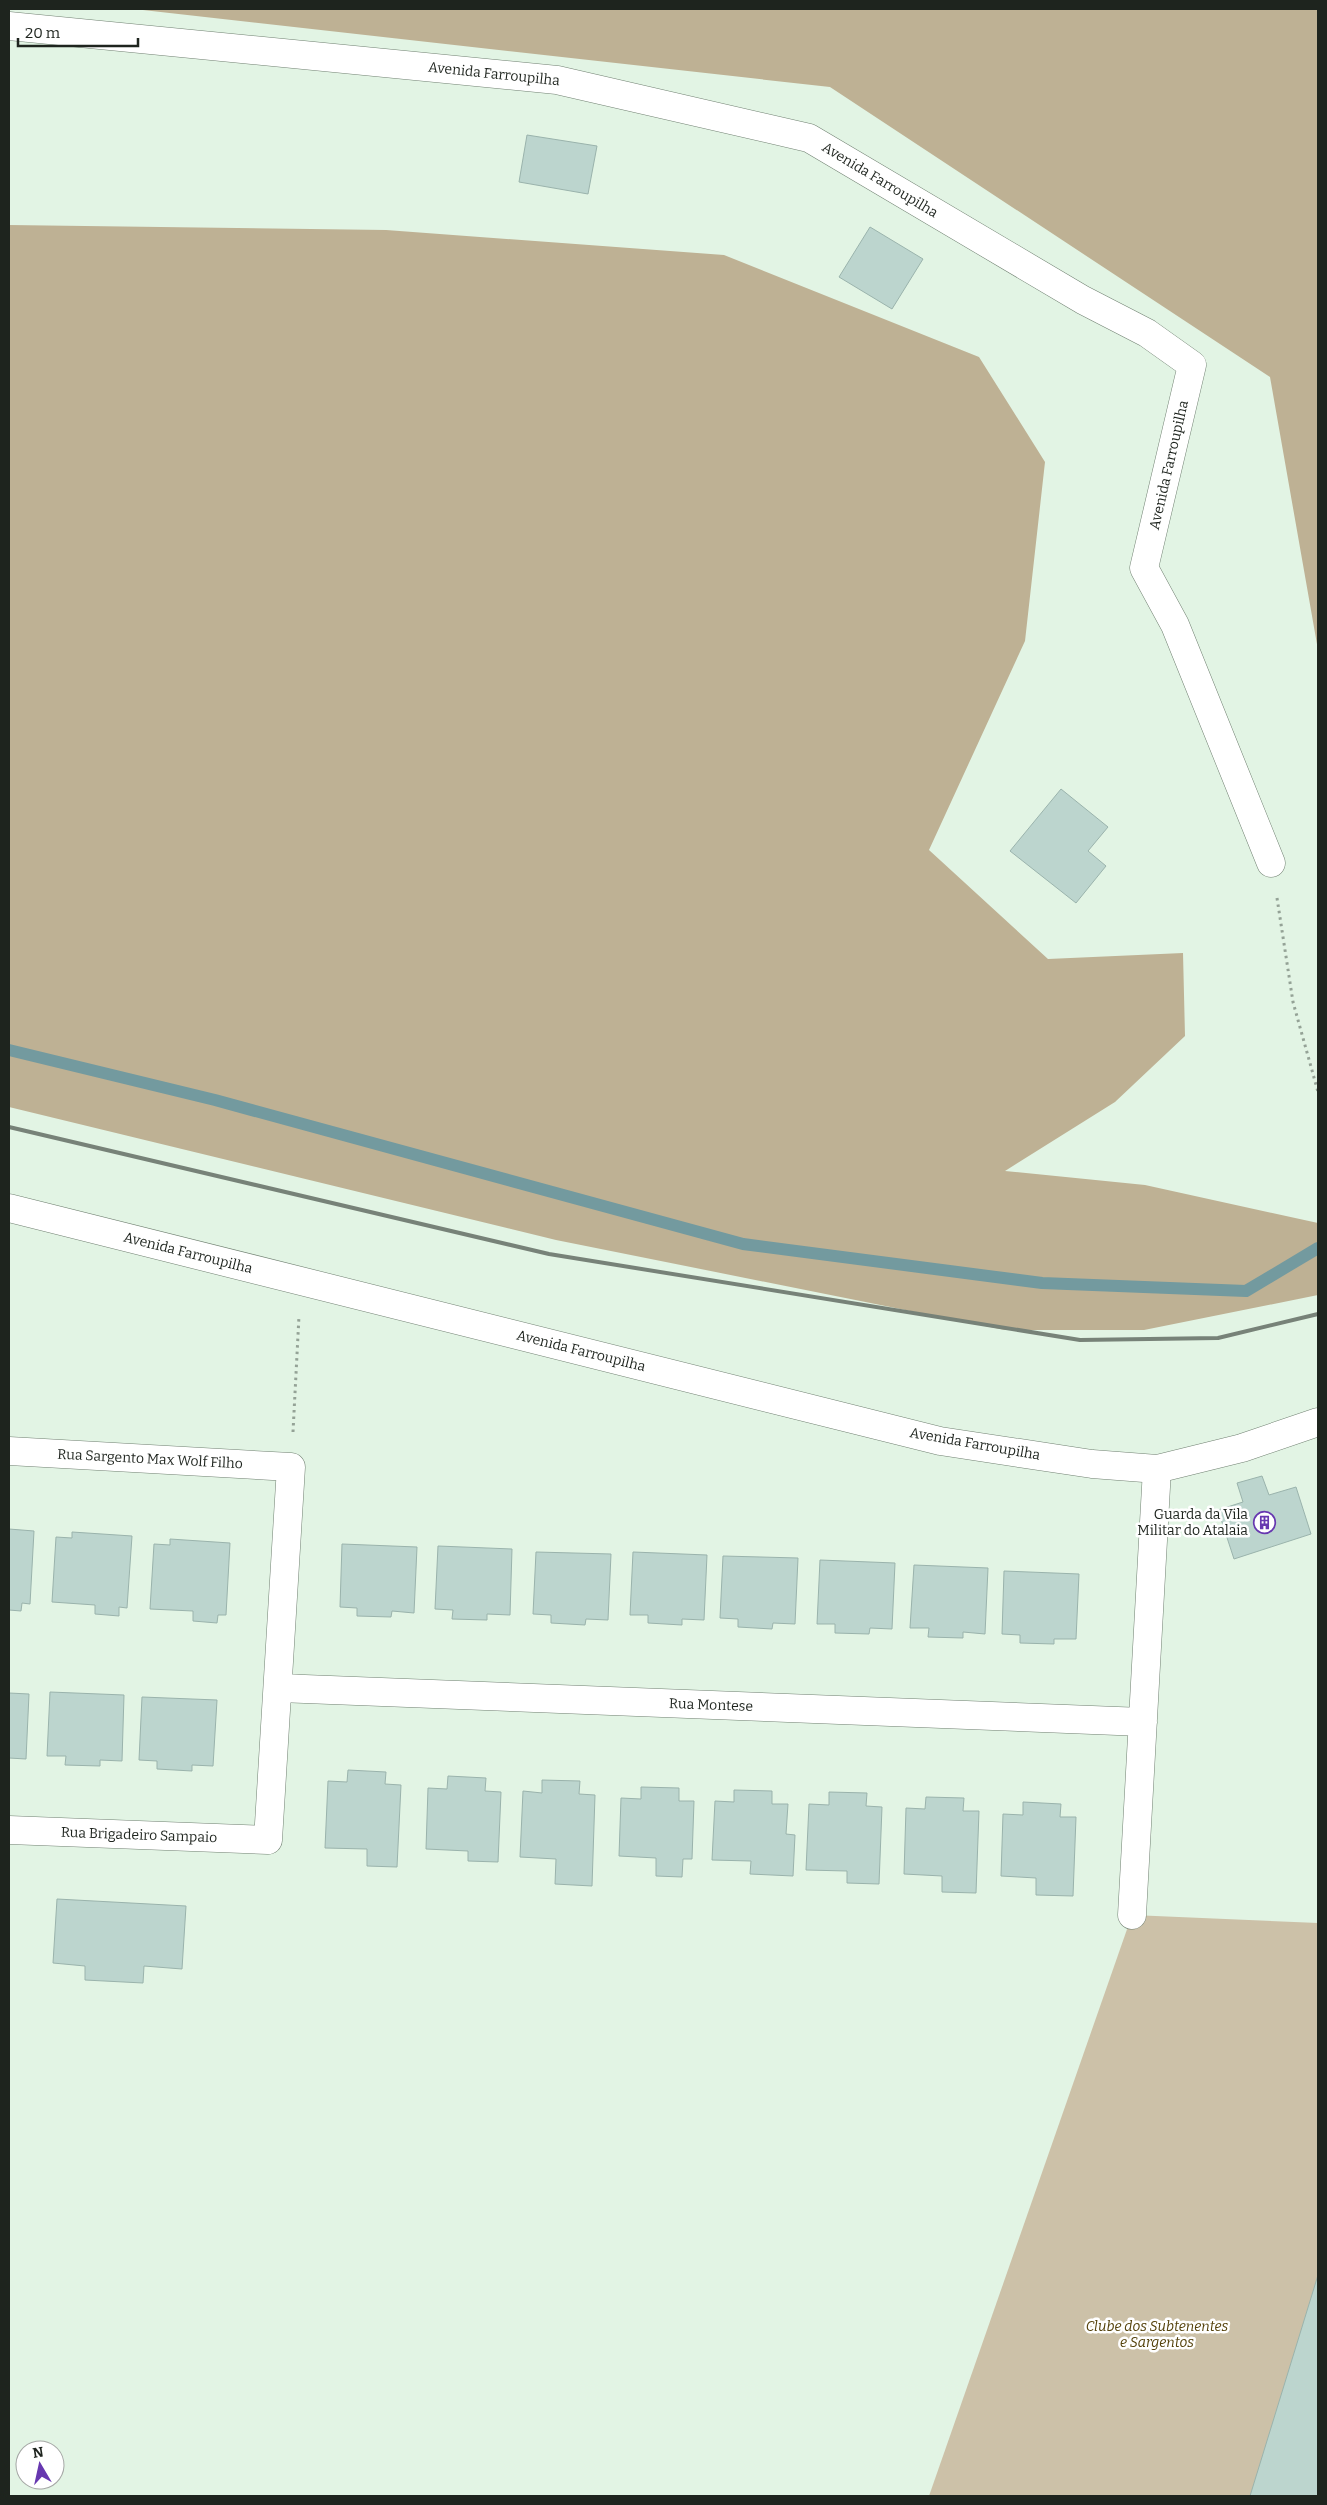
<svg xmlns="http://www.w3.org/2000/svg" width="1327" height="2505" viewBox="0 0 1327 2505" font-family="Bitter,serif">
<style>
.green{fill:#ccc1a8}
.forest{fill:#beb194}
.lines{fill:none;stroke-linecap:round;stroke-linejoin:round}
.stream{stroke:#739a9f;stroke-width:12}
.building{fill:#bcd5ce;stroke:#9ab3ac}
.minor-casing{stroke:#718172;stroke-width:29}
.path{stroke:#94a296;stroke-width:3;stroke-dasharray:2.5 4;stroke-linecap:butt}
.minor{stroke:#fff;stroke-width:28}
.rail{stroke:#778278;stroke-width:4}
.labels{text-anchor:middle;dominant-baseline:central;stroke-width:5;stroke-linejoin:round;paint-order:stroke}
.street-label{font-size:14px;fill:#1e241e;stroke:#fff}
.poi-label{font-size:14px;fill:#1e241e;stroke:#fff;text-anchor:end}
.park-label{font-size:14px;font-style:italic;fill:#54410a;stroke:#fff}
</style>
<rect width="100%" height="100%" fill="#e2f4e4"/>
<!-- green -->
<path class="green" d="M1132,1915L1318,1923V2496H929Z"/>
<!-- forest -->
<path class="forest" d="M134,9H1318V650L1270,377L830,87Z
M9,225L386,230L724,255L979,357L1045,462L1025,641L929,850L1048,959L1183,953L1185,1036L1115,1102L1005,1171L1145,1185L1318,1223V1295L1144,1330H1005L556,1240L9,1107Z"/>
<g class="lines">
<!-- stream -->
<path class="stream" d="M9,1050L215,1100L743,1244L1042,1283L1246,1291L1318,1248"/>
</g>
<!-- building -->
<path class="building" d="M527,135L597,146L588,194L519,182Z
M870,227L923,259L892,309L839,277Z
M1061,789L1108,827L1088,851L1106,866L1076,903L1010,851Z
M1262,1476L1269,1495L1296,1487L1311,1534L1234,1559L1218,1510L1243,1502L1237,1483Z
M9,1529L34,1531L30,1604L22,1603L21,1611L9,1610Z
M72,1532L132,1536L127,1608L119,1607V1616L95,1614V1605L52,1602L56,1537L72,1538Z
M170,1539L230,1543L226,1615H218L217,1623L193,1621V1611L150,1609L154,1544L170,1545Z
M342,1544L417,1547L414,1613L392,1611L391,1617L357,1616V1608L340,1607Z
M438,1546L512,1549L510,1615L487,1614V1620L452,1619L453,1610L435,1609Z
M536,1552L611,1554L608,1620L586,1619L585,1625L551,1623V1615L533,1614Z
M633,1552L707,1555L704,1620L682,1619V1625L648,1623V1615H630Z
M723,1556L798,1558L795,1624L773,1623L772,1629L738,1627V1619L720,1618Z
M820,1560L895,1563L892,1629L870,1628L869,1634L835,1633V1624H817Z
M914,1565L988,1568L985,1634L963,1632V1638L928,1637L929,1628H910Z
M1004,1571L1079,1574L1076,1639H1054V1644L1020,1643V1635L1002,1634Z
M50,1692L124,1695L122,1761L100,1760V1766L65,1765L66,1756H47Z
M9,1693L29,1694L26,1759L9,1758Z
M142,1697L217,1700L213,1766L192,1765V1771L157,1769V1761L139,1760Z
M348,1770L386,1772L385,1784L401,1785L397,1867L367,1866V1849L325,1848L328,1781L347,1782Z
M448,1776L486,1778L485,1791L501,1792L498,1862L468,1861V1851L426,1849L428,1788L447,1789Z
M542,1780L580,1781L579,1794L595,1795L592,1886L555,1884L556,1859L520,1857L523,1791L542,1793Z
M641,1787L679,1788V1801H694L692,1859H683L682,1877L656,1876V1858L619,1856L621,1798L641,1799Z
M734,1790L772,1791V1804H788L786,1834L795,1835L793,1876L750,1874L751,1861L712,1860L715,1801L734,1802Z
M829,1792L867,1793L866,1806L882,1807L879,1884L847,1883V1871L806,1870L809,1804L829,1805Z
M926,1797L964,1798L963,1811H979L976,1893L942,1892V1876L904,1874L906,1808L925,1809Z
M1023,1802L1061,1804L1060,1817H1076L1073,1896L1036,1895V1878L1001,1876L1003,1814L1023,1815Z
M57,1899L186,1906L182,1969L144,1966L143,1983L85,1980V1966L53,1963Z
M1318,2275V2496H1250Z"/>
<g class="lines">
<defs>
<path id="minor" d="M9,26L557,80L809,138L1083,300L1147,333L1192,365L1144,568L1175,625L1271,863
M9,1208L940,1441L1092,1464L1157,1469L1242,1448L1318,1422
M9,1451L291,1467L268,1840L9,1830
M279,1688L1143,1722
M1132,1915L1157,1469"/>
</defs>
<!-- minor casing -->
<use href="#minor" class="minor-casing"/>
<!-- path -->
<path class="path" d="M1277,898L1293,1002L1318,1092
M293,1432L299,1316"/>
<!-- minor -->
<use href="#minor" class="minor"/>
<!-- rail -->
<path class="rail" d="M9,1127L549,1254L1080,1340L1218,1338L1318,1314"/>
</g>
<!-- icons -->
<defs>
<symbol id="building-ring" viewBox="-11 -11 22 22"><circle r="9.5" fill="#fff" stroke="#6738b0" stroke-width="1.5"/><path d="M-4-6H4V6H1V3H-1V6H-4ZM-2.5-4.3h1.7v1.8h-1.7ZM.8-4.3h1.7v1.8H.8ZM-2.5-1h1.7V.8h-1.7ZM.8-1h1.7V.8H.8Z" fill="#6738b0"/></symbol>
</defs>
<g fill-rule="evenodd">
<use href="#building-ring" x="1252" y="1510" width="25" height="25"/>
</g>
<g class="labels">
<!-- street labels -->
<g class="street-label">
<text transform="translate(494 74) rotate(6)">Avenida Farroupilha</text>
<text transform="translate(880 180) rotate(31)">Avenida Farroupilha</text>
<text transform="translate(1169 465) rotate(-77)">Avenida Farroupilha</text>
<text transform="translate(188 1253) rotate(14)">Avenida Farroupilha</text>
<text transform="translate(581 1351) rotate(14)">Avenida Farroupilha</text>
<text transform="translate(975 1444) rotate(10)">Avenida Farroupilha</text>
<text transform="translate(150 1459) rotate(3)">Rua Sargento Max Wolf Filho</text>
<text transform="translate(711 1705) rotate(2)">Rua Montese</text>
<text transform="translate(139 1835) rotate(2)">Rua Brigadeiro Sampaio</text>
</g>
<!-- poi labels -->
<g class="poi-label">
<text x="1248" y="1514">Guarda da Vila<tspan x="1248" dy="16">Militar do Atalaia</tspan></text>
</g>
<!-- park labels -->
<g class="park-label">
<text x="1157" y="2326">Clube dos Subtenentes<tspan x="1157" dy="16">e Sargentos</tspan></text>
</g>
</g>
<!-- border -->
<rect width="1327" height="2505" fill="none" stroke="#1e241e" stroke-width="20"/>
<!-- north arrow -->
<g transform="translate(40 2465) rotate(351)"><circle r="24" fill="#ffffff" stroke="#a5a7a5"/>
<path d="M0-4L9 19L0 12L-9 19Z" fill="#6738b0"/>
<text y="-8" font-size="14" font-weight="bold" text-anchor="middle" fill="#1e241e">N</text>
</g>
<!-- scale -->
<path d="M18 38v8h120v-8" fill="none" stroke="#1e241e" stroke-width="2.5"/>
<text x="25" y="38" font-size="15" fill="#1e241e" stroke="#ffffff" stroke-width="4" paint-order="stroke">20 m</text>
</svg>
